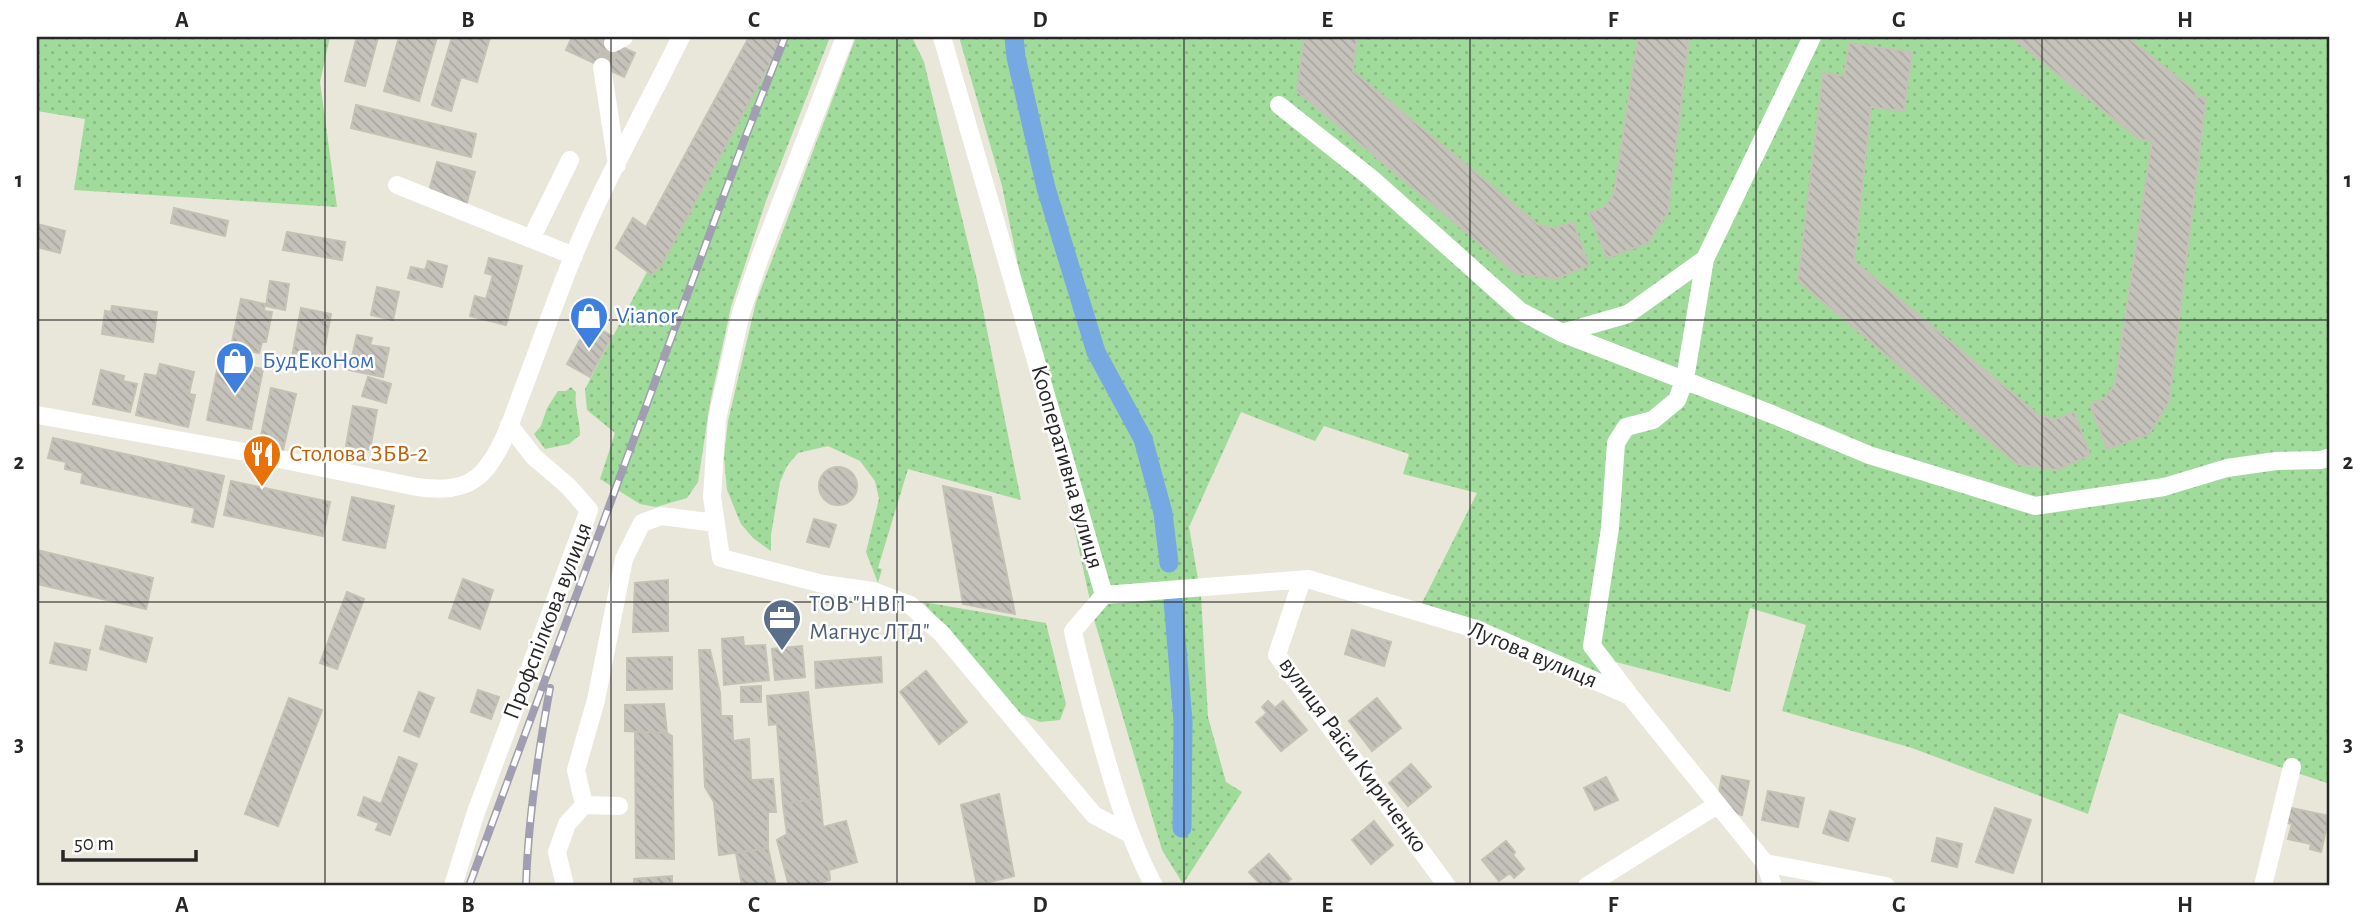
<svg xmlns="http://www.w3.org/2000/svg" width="2367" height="923" viewBox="0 0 2367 923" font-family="'Alegreya Sans',sans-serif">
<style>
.grass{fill:url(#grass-dots)}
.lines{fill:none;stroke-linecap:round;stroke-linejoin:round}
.canal{stroke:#76a8e2;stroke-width:19}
.building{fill:url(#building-back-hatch);stroke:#c3c2b4;stroke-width:2}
.minor-tunnel{stroke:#c2c0b6;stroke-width:18;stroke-dasharray:18 9;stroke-linecap:butt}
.minor{stroke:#fff;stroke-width:18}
.rail-casing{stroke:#a09eb0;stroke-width:8}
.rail{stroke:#fff;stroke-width:5;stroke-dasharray:16;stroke-linecap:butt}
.grid{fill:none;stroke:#272727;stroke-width:2;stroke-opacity:0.55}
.labels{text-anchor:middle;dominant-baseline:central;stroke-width:5;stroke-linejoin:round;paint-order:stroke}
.shop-label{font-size:24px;fill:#366cbe;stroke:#fff;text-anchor:start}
.food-label{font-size:24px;fill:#c56008;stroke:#fff;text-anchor:start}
.street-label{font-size:24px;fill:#272727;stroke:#fff}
.service-label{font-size:24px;fill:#4e5e75;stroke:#fff;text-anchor:start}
.neatline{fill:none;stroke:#272727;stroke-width:2.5}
.grid-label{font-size:23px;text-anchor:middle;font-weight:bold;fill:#272727}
</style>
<defs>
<pattern id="grass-dots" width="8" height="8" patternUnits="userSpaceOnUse" patternTransform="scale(1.75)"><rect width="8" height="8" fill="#a0db9b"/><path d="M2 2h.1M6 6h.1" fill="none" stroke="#8abc86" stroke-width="1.8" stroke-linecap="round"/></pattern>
<pattern id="building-back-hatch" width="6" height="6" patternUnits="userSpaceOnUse" patternTransform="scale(1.75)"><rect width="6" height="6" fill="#c4c2ba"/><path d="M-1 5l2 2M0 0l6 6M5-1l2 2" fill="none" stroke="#a8a7a0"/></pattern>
</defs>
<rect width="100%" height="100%" fill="#e9e6da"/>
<!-- grass -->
<path class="grass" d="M39,37H330L320,82L337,207L74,190L85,119L37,111V50Z
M776,37H830L766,201L731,307L710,403L698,482L687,498L656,507L640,504L600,479L615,433L587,410L585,389L647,272L658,261Z
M856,37H912L924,62L977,280L1021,500L908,469L878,568L882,569L878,583L866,552L879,499L875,481L860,461L828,446L798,453L787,466L780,482L771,535V551L753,538L741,524L727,490L724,457L728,421L756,302Z
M959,37H2330V784L2119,713L2088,814L1912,748L1782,711L1806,625L1750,608L1730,692L1616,662L1611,683L1420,607L1477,493L1403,474L1409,454L1324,426L1315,441L1241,412L1189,527L1201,596L1208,717L1226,782L1242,792L1183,884L1162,850L1094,619L1033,338L1002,186Z
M571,387L576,392C574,407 580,419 580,435L569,444L545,449L534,434L541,426L547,408L558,391H566Z
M923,602L1046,623L1066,704L1060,720L1040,722L1020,714Z"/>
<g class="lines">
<!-- canal -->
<path class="canal" d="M1014,37L1016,57L1046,188L1096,352L1143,439L1163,513L1169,563
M1173,600L1183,721L1182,828"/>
</g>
<!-- building -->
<path class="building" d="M357,37H378L365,86L345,81Z
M399,37H437L419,101L384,91Z
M452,37H490L477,82L461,77L451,111L432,105Z
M572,37H600L635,53L624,77L566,50Z
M749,37H781L774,56L662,264L652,275L616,248L633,218L646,227Z
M1304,37H1357L1353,71L1539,225L1555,228L1573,222L1589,265L1556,279L1515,273L1297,91Z
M1638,37H1689L1668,212L1648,243L1607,258L1589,213L1603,208L1614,194Z
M2011,37H2127L2196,92L2195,97L2206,98L2169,402L2149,434L2107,449L2090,404L2104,399L2115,384L2152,141L2139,139Z
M1849,43L1912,52L1904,111L1871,107L1854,261L2040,416L2056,419L2074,412L2090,455L2057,470L2017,464L1798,281L1823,73L1844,76Z
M356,105L476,134L471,157L351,128Z
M437,162L475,172L466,206L428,195Z
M174,208L228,221L225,236L171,223Z
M37,224L65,231L60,253L37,247Z
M287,232L345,242L342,260L283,250Z
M489,258L522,266L506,325L470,316L475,296L486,299L493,275L485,273Z
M428,261L447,266L442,287L408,278L411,267L425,270Z
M270,281L289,284L285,310L266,306Z
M377,287L399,292L393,320L371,315Z
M241,299L265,304L264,311L272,312L266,342H262L259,353L231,347Z
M112,306L157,312L153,342L102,334L105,311L111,312Z
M301,308L331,314L322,362L292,357Z
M589,323L612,336L590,377L567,364Z
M357,335L372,338L370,345L389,348L383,377L349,370Z
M219,361L263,369L251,429L207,420Z
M160,364L194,372L189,394L195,395L188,427L136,415L145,374L157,376Z
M101,370L124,376L123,381L137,384L130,412L93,404Z
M368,377L391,384L386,403L362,396Z
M271,388L296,394L283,450L259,445Z
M353,406L377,410L370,450L346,446Z
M53,438L224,476L213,527L192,522L195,508L81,483L83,473L65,469L66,462L48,458Z
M819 486a19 19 0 1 1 38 0a19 19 0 1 1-38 0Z
M231,481L330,502L323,536L224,515Z
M943,486L991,497L1015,614L963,604Z
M352,497L394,506L385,548L343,540Z
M814,519L836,525L829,547L807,542Z
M37,550L153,578L146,609L37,584Z
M463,579L493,590L480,629L449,618Z
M668,580V631L633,632L635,583Z
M347,592L364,599L337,669L320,663Z
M106,626L152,638L146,662L100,649Z
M1352,630L1391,642L1384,666L1345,654Z
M743,637L744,646L765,645L769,680L724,685L722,639Z
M55,643L90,650L86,670L50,663Z
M802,646L805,677L775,680L772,649Z
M699,650H710L720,693L721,716H732L733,741L749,739L751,780L773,779L776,812H768V848L719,855L714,802L705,787Z
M672,657V689L627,690V658Z
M881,657L882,682L816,688L815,662Z
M926,671L967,722L939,744L900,692Z
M761,686V702H741V687Z
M478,690L499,697L491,719L471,712Z
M419,692L434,698L419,737L404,731Z
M808,692L820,798L783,804L777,724L769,725L767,696Z
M289,698L322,710L278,826L245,814Z
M1377,698L1401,728L1372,751L1349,721Z
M1268,701L1275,708L1283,701L1307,730L1281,751L1256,722L1267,713L1262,707Z
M664,704L667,733L625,731V705Z
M635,732L667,733L672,736L674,859L636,858Z
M399,757L417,764L390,835L376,830L379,823L358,815L364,797L381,804Z
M1411,764L1431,787L1408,806L1389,783Z
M1722,776L1749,781L1742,815L1716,809Z
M1606,777L1618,800L1595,810L1584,788Z
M1768,791L1804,798L1798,827L1762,820Z
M999,794L1014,876L977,885L961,805Z
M820,798L823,827L846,821L857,862L829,870L830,880L806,886H789L777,840L787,834L783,804Z
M2287,807L2329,816L2321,852L2310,849L2311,844L2288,839L2292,824L2284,822Z
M1995,808L2031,820L2013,873L1976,862Z
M1830,811L1855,819L1848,841L1823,833Z
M1374,821L1393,845L1371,864L1352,840Z
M1937,838L1962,844L1957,867L1932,861Z
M1506,841L1515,852L1513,855L1524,869L1514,878L1510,873L1499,881L1482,860Z
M768,848L776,886H742L736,853Z
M1269,854L1291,879L1283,886H1262L1249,872Z
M672,876V886H634V879Z"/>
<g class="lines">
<!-- minor-tunnel -->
<path class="minor-tunnel" d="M602,67L613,43"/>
<!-- minor -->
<path class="minor" d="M845,37L760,257L741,313L717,419L712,497L721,558L823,584L873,591L910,605L942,634L1094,815L1130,834
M942,37L1104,595L1073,631C1080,664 1089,697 1098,730C1113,784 1128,837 1154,886
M613,43L624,37
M602,67L617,165
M1279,105L1371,178L1520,311L1562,333L1774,415L1869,455L2035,506L2164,487L2227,468L2276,461L2321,460L2330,457
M397,185L574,256
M531,239L570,160
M1562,333L1628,314L1705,259
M37,415L245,452L417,487C440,490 464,491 482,473C502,452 512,418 522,392C539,347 555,301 573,257C604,182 645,110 681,37
M1302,580L1277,655L1447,886
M1104,595L1308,579L1476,629L1630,696L1765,863L1886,886
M1628,693L1592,646L1610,528L1616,443L1626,427L1653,420L1677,400L1685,379L1705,259L1812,37
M619,806L584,805L576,770L596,700L624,559L642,523L661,516L716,523
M1765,863L1773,886
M453,886L475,815L589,510L568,486L534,457L509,425
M565,886L557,852L567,824L584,805
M1587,886L1717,805
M2263,886L2292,767"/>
<defs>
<path id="rail" d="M469,886L745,138L785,37
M526,886C528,819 538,753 550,688"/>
</defs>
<!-- rail casing -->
<use href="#rail" class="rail-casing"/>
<!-- rail -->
<use href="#rail" class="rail"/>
</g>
<!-- grid -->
<path class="grid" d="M325,37V886M611,37V886M897,37V886M1184,37V886M1470,37V886M1756,37V886M2042,37V886M37,320H2330M37,602H2330"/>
<!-- icons -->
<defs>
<symbol id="shop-pin" viewBox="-11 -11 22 30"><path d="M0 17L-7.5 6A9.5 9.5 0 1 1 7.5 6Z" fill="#3f7fe0" stroke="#fff"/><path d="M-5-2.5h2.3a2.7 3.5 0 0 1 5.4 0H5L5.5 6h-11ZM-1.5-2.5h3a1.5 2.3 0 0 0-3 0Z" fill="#fff"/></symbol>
<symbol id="restaurant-pin" viewBox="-11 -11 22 30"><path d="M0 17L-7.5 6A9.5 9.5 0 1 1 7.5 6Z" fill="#e8710a" stroke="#fff"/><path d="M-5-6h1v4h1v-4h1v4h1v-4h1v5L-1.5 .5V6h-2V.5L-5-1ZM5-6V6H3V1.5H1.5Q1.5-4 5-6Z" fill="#fff"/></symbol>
<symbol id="office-pin" viewBox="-11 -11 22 30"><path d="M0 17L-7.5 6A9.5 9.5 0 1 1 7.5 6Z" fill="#5c6f8a" stroke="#fff"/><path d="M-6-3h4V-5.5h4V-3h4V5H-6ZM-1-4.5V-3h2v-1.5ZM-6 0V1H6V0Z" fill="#fff"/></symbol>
</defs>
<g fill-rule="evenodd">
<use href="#shop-pin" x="567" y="294" width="44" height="60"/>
<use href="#shop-pin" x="213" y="339" width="44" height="60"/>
<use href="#restaurant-pin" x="240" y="432" width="44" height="60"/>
<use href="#office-pin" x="760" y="596" width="44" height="60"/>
</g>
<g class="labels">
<!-- shop labels -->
<g class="shop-label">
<text x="616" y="316">Vianor</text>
<text x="262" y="361">БудЕкоНом</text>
</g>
<!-- food labels -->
<g class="food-label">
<text x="289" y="454">Столова ЗБВ-2</text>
</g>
<!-- street labels -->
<g class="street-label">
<text transform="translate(1067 467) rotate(74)">Кооперативна вулиця</text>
<text transform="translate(548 621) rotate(-69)">Профспілкова вулиця</text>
<text transform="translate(1533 655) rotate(23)">Лугова вулиця</text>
<text transform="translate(1353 755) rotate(54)">вулиця Раїси Кириченко</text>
</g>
<!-- service labels -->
<g class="service-label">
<text x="809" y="604">ТОВ "НВП<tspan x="809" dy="28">Магнус ЛТД"</tspan></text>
</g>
</g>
<!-- border -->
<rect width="2367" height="923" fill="none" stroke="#ffffff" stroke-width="77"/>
<!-- scale -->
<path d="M63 850v10h133v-10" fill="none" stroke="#272727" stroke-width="3.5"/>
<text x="74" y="850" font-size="21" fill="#272727" stroke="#ffffff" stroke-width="5" paint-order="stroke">50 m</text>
<rect x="38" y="38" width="2290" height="846" class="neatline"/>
<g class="grid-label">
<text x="182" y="27">A</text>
<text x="468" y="27">B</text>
<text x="754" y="27">C</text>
<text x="1040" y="27">D</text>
<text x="1327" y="27">E</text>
<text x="1613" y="27">F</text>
<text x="1899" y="27">G</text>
<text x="2185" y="27">H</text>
<text x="19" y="187">1</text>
<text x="2348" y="187">1</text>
<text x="19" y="469">2</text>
<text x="2348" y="469">2</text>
<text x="19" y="751">3</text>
<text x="2348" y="751">3</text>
<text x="182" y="912">A</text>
<text x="468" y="912">B</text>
<text x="754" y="912">C</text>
<text x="1040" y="912">D</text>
<text x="1327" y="912">E</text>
<text x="1613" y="912">F</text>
<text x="1899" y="912">G</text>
<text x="2185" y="912">H</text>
</g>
</svg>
